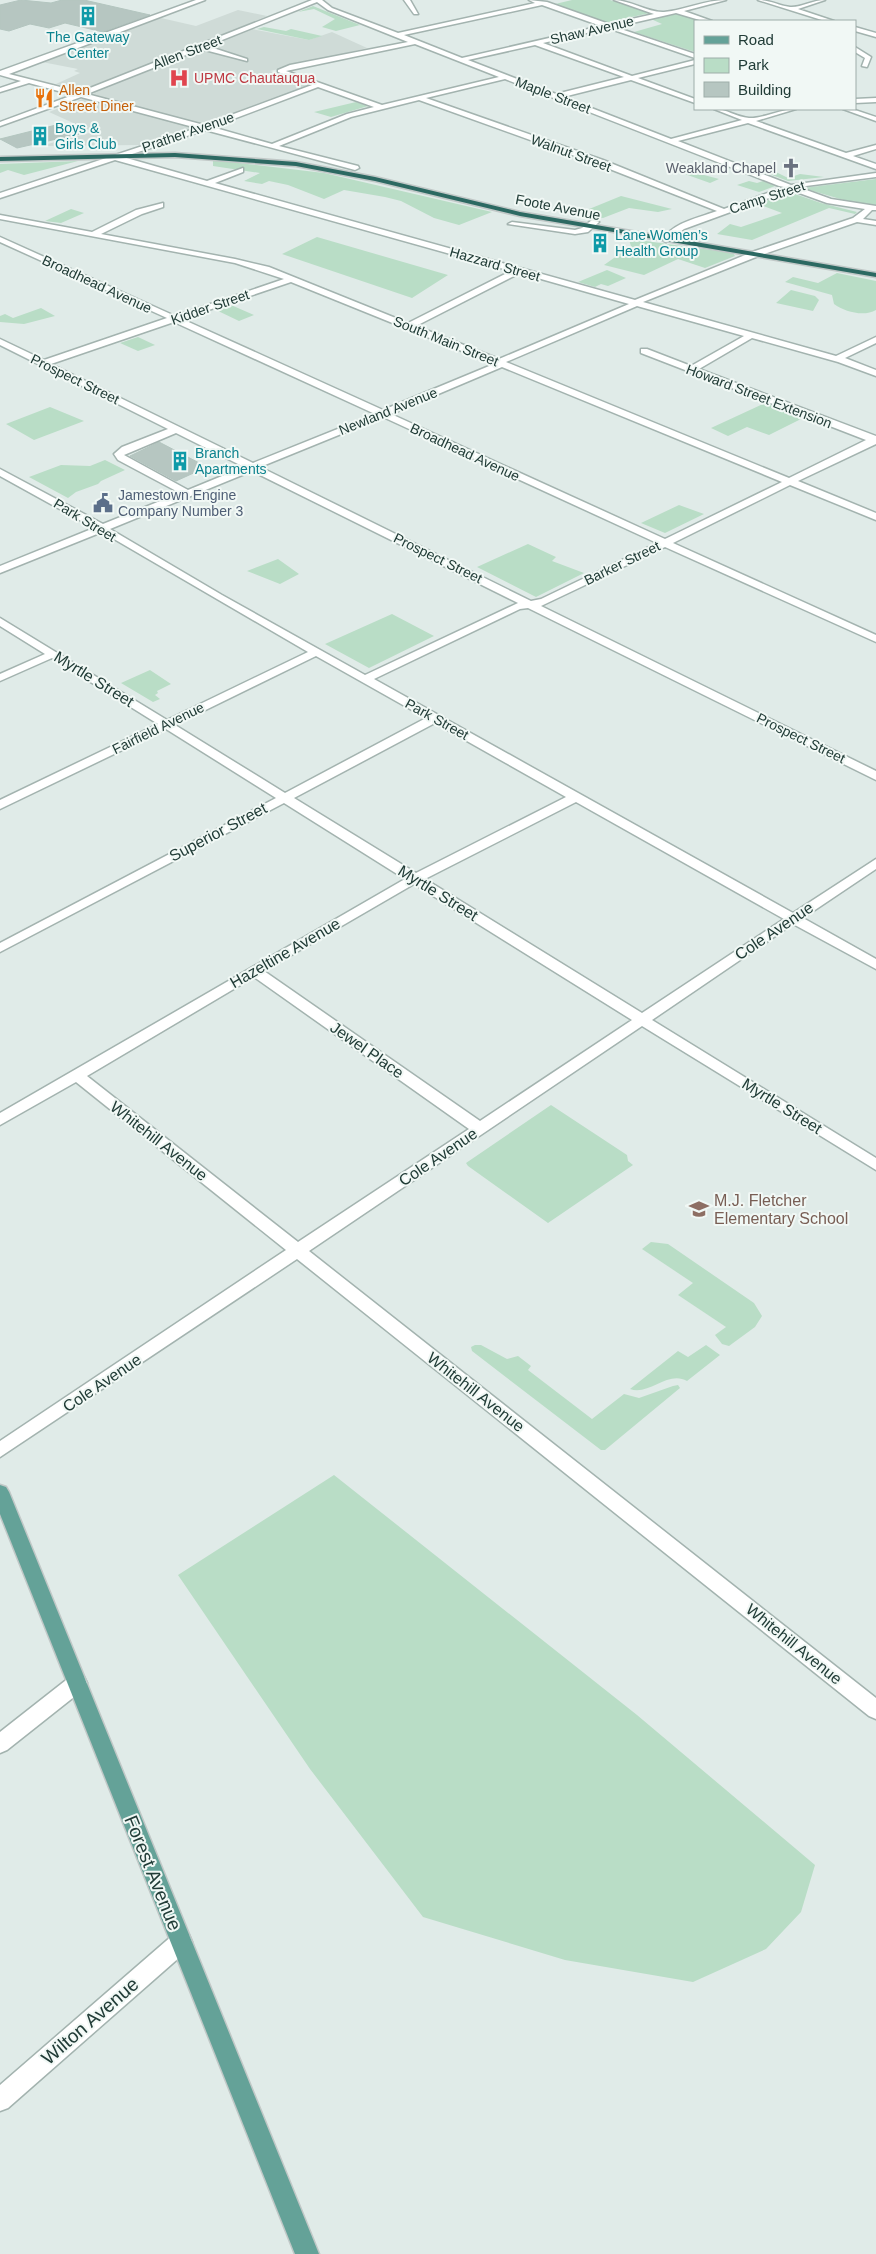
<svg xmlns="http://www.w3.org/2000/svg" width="876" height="2254" viewBox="0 0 876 2254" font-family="Arial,sans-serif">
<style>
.built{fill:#cfdbd7}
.green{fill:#b9ddc6}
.building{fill:#b6c6c1;stroke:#b3c5bf}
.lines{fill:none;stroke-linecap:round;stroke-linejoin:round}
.minor-casing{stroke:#a3b3af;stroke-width:3}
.major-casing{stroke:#c1c8c7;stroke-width:3}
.highway-casing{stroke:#c1c8c7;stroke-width:3}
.minor{fill:#fff;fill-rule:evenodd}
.major{fill:#64a298;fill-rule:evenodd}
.highway{fill:#2c6962;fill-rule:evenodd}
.labels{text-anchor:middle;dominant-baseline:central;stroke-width:4;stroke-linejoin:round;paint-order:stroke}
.far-street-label{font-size:14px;fill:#213c37;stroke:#f1f8f5}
.far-culture-label{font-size:14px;fill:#0d838f;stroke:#f1f8f5;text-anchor:start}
.far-health-label{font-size:14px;fill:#be3a42;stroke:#f1f8f5;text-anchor:start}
.far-food-label{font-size:14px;fill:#c56008;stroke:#f1f8f5;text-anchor:start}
.far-worship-label{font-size:14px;fill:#5b616d;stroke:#f1f8f5;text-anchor:end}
.far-service-label{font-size:14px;fill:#4e5e75;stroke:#f1f8f5;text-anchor:start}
.street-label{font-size:16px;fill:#213c37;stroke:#f1f8f5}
.education-label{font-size:16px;fill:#785e54;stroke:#f1f8f5;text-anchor:start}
.near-street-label{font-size:19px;fill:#213c37;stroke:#f1f8f5}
</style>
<rect width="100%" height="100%" fill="#e0ebe8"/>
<!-- built -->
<path class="built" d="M238,10L267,16L241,27L309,40L332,32L367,48L270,71L310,86L220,119L141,145L40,146L93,132L49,112L95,94L56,84L80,73L74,71L78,69L42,62L161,18L196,26Z"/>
<!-- green -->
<path class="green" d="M572,0H610L650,13L604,23L551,5Z
M313,6L360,25L336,31L322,27L335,19L314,9L298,12Z
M678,14L701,21H695V52L634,32L662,24L651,19Z
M264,27L286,31L291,29L322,36L309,40L257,29Z
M356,102L368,106L331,117L314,112Z
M213,160L324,173L492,212L459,225L434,218L401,201L385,197L344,190L324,199L288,185L269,181L262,184L244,181L260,173L213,166Z
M78,161L24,175L8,170L0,173V164Z
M762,165L788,178L800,174L824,177L788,181L753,168Z
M682,166L695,167L704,175L719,179L710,183L682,173L680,171Z
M876,179V206L857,204L803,188Z
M749,181L757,183L763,181L775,186L759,192L737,185Z
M789,192L821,203L857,212L855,214L829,208L752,240L717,234L730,224L741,227L782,213L758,204Z
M621,196L672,209L658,212L629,208L603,218L577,214Z
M71,209L84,213L61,223L45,221Z
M317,237L448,275L412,298L282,254Z
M631,239L733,253L735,256L705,268L678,259L644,275L604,265L631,246L629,240Z
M607,270L626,278L608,286L601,284L595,287L578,282Z
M837,273L876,281V310C864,317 845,312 834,304L832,295L785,282L793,277L818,283Z
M791,290L815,296L819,300L813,311L776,303Z
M231,305L254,315L239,321L216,310Z
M41,308L55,316L24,324L0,322V316L5,314L13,318Z
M138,337L155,345L138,351L120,343Z
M765,403L805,417L769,435L747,427L728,436L711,428Z
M50,407L84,421L34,440L6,424Z
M105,460L125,470L101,481L98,484L76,492L68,498L29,477L61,465L90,466Z
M679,505L704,514L665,533L641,523Z
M528,544L556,557L552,561L584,573L536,597L477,567Z
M278,559L299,574L280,584L247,571Z
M392,614L434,636L369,668L325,644Z
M150,670L171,684L157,691L158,693L155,695L160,699L153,702L121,683Z
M551,1105L627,1155L628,1161L633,1165L548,1223L468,1166L466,1163Z
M651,1242L668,1244L754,1303L762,1316L755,1327L729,1346L722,1344L715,1335L726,1327L678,1295L693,1283L642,1249Z
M475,1345H481L507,1359L518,1356L531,1366L528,1370L592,1419L624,1394L639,1398L673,1386L678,1385L680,1388L605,1450H601L472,1351L471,1347Z
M706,1345L720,1355L687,1381C668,1370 649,1396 630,1389L678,1351L688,1357Z
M334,1475L637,1715L815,1865L801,1912L766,1949L693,1982L565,1960L423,1917L310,1769L178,1575Z"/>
<!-- building -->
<path class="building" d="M21,0L51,3L62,0H84L150,15L103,32L65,23L49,28L30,24L9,31L0,29V5Z
M60,124L79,134L17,148L0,139Z
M159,442L182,454L203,465L193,469L198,471L176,481L130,456Z"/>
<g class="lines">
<defs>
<path id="minor" d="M196,0H205L9,74L80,92L312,0H322L332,8L398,33L535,3L529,0L547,2L609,24L654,14L614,0C630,0 649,13 664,12C685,10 705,0 726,0L684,11L712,21H703L676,13L615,27L695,54V58L608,28L543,43L632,76L695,60V64L638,78L695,99V103L631,80L563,97L671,139L742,120L714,109C727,109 736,117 749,118C762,119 781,109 796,109L756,121L846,153L876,145V149L853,156L876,164V169L748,123L678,141L791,185L876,173V177L798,187L831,199L876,206V210H872L863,219L876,221V225L857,222L761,255L643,302L836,356L876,337V343L845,358L876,370V376L838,362L752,338L699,369L876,436V444L798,481L876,513V520L790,485L673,543L876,635V642L665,547L541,606L876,771V780L528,608L520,609L374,679L793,913L876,859V869L803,918L876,959V969L793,924L652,1020L876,1158V1170L642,1026L309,1251L876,1698V1719L869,1716L297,1259L0,1457V1441L286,1250L76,1082L0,1125V1113L405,879L284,803L0,952V943L276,798L166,729L0,809V800L158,724L52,658L0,681V674L45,654L0,626V618L167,720L308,652L102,532L0,573V566L94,528L0,476V469L103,524L180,493L118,460L114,454L122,447L168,429L0,345V339L44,360L167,318L0,242V237L175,316L284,279L235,263L0,219V215L92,232L136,210L163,203V207L142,214L101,234L235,259L269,267L408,323L511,271L115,160L0,198V193L197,128L81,97L0,126V122L73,95L29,83L0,92V88L21,81L0,75V71ZM317,2L328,10L408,42L290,65L278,70V72L312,85L204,125L87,94L201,49L247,61V59L207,46ZM542,5L601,26L462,58L404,35ZM415,44L499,77L382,105L286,71ZM535,45L624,77L556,94L468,60ZM505,79L779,186L784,187L724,209L603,160L426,98ZM318,87L374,107L347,114L272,144L212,127ZM419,100L597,164L717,211C698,218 674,222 662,240L666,242L684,229L791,190L827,203L865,209L853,218L755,251L635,300L215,183L243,172V168L207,181L123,157L205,130L355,170L359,168L358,166L279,146L351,117ZM520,273L629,304L499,359L416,326ZM291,282L494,364L383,410L182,319ZM637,306L744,336L691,366L647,349H641V353L866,440L789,478L506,362ZM174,322L375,414L253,463L51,364ZM502,367L782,482L665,539L391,414ZM383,417L657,543L541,599L531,601L260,467ZM176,433L244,467L188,490L124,455ZM252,471L518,603L365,675L222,595L110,529ZM316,656L426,718L285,793L175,725ZM435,723L566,797L416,873L294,798ZM576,802L784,919L642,1013L425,879ZM414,884L632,1020L480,1121L264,971ZM254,977L469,1129L298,1242L87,1076Z
M404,0H410L418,14H414Z
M758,0C769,0 778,5 790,7C800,8 813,0 825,0L798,9L834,21H825Z
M855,27L876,33V37L855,31Z
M855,47L871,57L867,67L862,66L865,58L855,52Z
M876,98V102L855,103V99Z
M843,109H852L876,117V121Z
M592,220L599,222L588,232L575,234L508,224L512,222L575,230L582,228Z
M77,1674L84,1677L87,1683L84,1689L7,1750L0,1753V1732L70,1677Z
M181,1932L189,1935L192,1942L189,1949L8,2108L0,2111V2085L173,1935Z"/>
<path id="major" d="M0,1485L6,1487L9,1492L319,2254H295L0,1514Z"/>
<path id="highway" d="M175,153L296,162L375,177L520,212L876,273V277L520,216L375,181L296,166L175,157L0,161V157Z"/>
</defs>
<!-- minor casing -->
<use href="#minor" class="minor-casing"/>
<!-- major casing -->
<use href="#major" class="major-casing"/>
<!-- highway casing -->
<use href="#highway" class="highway-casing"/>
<!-- minor -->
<use href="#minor" class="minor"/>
<!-- major -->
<use href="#major" class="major"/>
<!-- highway -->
<use href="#highway" class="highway"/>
</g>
<!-- icons -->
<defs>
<symbol id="building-bare" viewBox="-9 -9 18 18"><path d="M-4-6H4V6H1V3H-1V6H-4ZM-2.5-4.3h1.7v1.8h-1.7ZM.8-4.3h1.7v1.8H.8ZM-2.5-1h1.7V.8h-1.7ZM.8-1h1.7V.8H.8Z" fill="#0f9aa8" stroke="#f1f8f5" stroke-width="2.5" paint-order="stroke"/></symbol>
<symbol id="hospital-bare" viewBox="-9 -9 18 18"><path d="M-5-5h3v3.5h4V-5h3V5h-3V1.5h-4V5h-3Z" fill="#e0444e" stroke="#f1f8f5" stroke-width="2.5" paint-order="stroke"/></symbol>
<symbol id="restaurant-bare" viewBox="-9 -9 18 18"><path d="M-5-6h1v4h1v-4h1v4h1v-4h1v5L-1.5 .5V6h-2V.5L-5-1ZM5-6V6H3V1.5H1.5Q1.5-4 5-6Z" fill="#e8710a" stroke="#f1f8f5" stroke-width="2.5" paint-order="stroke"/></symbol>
<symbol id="church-bare" viewBox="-9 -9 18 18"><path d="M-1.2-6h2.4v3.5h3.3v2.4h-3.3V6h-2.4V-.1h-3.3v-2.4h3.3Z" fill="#6b7280" stroke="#f1f8f5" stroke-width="2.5" paint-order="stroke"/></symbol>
<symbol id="civic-bare" viewBox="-9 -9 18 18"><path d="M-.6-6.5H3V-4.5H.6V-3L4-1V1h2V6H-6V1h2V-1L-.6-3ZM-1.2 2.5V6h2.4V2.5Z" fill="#5c6f8a" stroke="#f1f8f5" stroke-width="2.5" paint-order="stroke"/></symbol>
<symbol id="school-bare" viewBox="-9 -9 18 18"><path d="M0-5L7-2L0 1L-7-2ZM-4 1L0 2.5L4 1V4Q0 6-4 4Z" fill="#8d6e63" stroke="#f1f8f5" stroke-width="2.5" paint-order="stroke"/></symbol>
</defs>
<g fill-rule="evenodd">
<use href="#building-bare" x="74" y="2" width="28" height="28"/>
<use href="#hospital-bare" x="165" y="64" width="28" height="28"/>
<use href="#restaurant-bare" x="30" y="84" width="28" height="28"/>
<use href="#building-bare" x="26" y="122" width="28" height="28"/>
<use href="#church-bare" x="777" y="154" width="28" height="28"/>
<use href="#building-bare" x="586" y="229" width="28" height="28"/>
<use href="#building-bare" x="166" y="447" width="28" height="28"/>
<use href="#civic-bare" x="89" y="489" width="28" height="28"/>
<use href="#school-bare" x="685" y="1195" width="28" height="28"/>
</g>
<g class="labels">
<!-- far-street labels -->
<g class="far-street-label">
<text transform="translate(592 30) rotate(-13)">Shaw Avenue</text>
<text transform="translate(187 52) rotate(-21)">Allen Street</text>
<text transform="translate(553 95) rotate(21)">Maple Street</text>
<text transform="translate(188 132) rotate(-19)">Prather Avenue</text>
<text transform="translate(571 153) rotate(20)">Walnut Street</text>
<text transform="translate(767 197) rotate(-18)">Camp Street</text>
<text transform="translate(558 207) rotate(11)">Foote Avenue</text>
<text transform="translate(495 264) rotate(16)">Hazzard Street</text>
<text transform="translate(97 284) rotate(25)">Broadhead Avenue</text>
<text transform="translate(210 307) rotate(-19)">Kidder Street</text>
<text transform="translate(446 341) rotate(22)">South Main Street</text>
<text transform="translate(75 379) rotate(26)">Prospect Street</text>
<text transform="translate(759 396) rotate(21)">Howard Street Extension</text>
<text transform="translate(388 411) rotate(-22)">Newland Avenue</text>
<text transform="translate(465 452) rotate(25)">Broadhead Avenue</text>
<text transform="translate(85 520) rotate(31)">Park Street</text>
<text transform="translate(438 558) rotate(26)">Prospect Street</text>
<text transform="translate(622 563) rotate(-26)">Barker Street</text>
<text transform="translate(437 719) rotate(29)">Park Street</text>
<text transform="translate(158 728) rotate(-26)">Fairfield Avenue</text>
<text transform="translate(801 738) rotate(26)">Prospect Street</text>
</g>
<!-- far-culture labels -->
<g class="far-culture-label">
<text x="88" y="37" text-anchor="middle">The Gateway<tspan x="88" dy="16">Center</tspan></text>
<text x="55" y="128">Boys &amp;<tspan x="55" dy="16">Girls Club</tspan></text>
<text x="615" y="235">Lane Women’s<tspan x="615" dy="16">Health Group</tspan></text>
<text x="195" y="453">Branch<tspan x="195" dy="16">Apartments</tspan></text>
</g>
<!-- far-health labels -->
<g class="far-health-label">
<text x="194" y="78">UPMC Chautauqua</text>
</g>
<!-- far-food labels -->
<g class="far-food-label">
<text x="59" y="90">Allen<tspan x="59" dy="16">Street Diner</tspan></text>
</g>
<!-- far-worship labels -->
<g class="far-worship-label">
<text x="776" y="168">Weakland Chapel</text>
</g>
<!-- far-service labels -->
<g class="far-service-label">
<text x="118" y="495">Jamestown Engine<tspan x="118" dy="16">Company Number 3</tspan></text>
</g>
<!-- street labels -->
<g class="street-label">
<text transform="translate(94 679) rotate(32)">Myrtle Street</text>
<text transform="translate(218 832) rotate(-28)">Superior Street</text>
<text transform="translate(438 893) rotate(32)">Myrtle Street</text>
<text transform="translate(774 931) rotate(-34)">Cole Avenue</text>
<text transform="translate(285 953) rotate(-30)">Hazeltine Avenue</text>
<text transform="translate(367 1050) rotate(35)">Jewel Place</text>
<text transform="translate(782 1106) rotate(32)">Myrtle Street</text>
<text transform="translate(159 1141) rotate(38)">Whitehill Avenue</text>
<text transform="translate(438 1157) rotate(-34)">Cole Avenue</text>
<text transform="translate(102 1383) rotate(-34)">Cole Avenue</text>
<text transform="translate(476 1392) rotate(38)">Whitehill Avenue</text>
<text transform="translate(794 1644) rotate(39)">Whitehill Avenue</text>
</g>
<!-- education labels -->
<g class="education-label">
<text x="714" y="1200">M.J. Fletcher<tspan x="714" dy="18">Elementary School</tspan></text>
</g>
<!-- near-street labels -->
<g class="near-street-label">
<text transform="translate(153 1873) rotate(68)">Forest Avenue</text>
<text transform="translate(90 2021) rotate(-41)">Wilton Avenue</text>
</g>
</g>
<!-- legend -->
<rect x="694" y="20" width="162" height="90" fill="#f1f8f5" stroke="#9eada9"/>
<rect x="704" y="36" width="25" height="8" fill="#64a298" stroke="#9eada9"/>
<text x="738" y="45" font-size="15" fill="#213c37">Road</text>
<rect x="704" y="58" width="25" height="15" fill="#b9ddc6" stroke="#9eada9"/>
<text x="738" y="70" font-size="15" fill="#213c37">Park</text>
<rect x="704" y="82" width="25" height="15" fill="#b6c6c1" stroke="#9eada9"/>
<text x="738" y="95" font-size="15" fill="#213c37">Building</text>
</svg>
